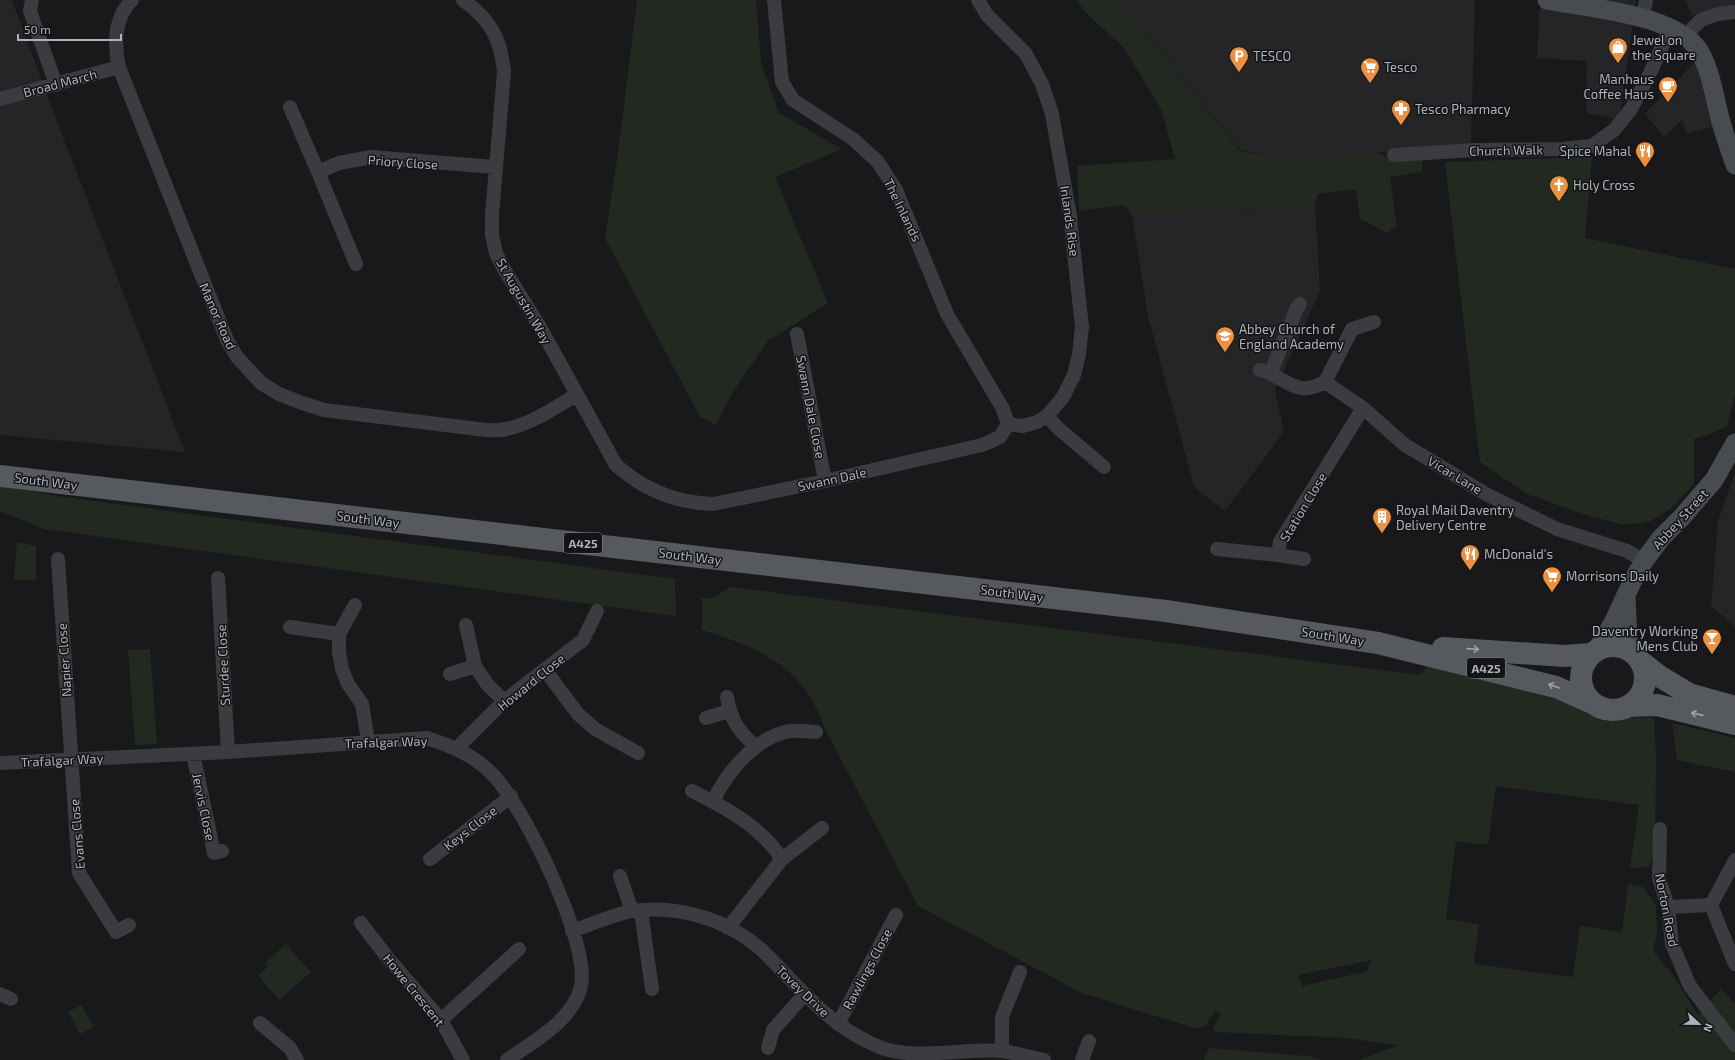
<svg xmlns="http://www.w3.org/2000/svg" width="1735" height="1060" viewBox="0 0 1735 1060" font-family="'Exo 2',sans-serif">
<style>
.built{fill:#252528}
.green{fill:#212921;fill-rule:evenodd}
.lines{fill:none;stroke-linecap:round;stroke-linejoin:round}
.minor{stroke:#3a3c40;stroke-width:14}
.secondary{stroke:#484b50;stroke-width:19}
.primary{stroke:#56595e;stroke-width:22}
.oneway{stroke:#9ba1a8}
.labels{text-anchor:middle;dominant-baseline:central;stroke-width:3;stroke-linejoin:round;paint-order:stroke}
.shield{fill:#141416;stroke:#7e8389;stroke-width:1}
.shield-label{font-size:12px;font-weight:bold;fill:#acb3ba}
.poi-label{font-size:13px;fill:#acb3ba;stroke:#141416;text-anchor:start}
.street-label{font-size:13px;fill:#acb3ba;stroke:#141416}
</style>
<rect width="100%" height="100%" fill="#19191b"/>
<!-- built -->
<path class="built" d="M0,0H12L56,119L185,452L0,435Z
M1119,0H1475L1471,144L1291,160L1240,150Z
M1540,0H1636L1621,107L1616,119L1586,113L1587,61L1537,58Z
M1685,0H1735V9L1692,15Z
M1696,61L1715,126L1687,134L1682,120L1664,137L1645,114Z
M1315,205L1320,291L1275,390L1284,432L1225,511L1194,487L1148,316L1132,215Z
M1735,472V627L1711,606L1718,521Z"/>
<!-- green -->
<path class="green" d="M637,0H756L761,63L779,113L842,149L775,177L828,303L768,341L734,390L716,425L700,417L605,238L618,153Z
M1077,0H1119L1240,151L1288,159L1378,152L1390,160L1423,159L1422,172L1390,177L1397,226L1387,233L1360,219L1356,189L1318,194L1315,205L1132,215L1124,205L1079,211L1077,166L1175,159L1161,109L1124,48L1085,12Z
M1592,157L1585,238L1735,269V395L1727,426L1708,435L1694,439V484L1671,508L1651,521L1625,525L1589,516L1527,494L1480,462L1445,162Z
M0,486L64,497L675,579L676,616L44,529L0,511Z
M17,542L36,546V580H14Z
M730,587L1420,675L1430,664L1562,698L1580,707L1609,717L1654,718L1656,758L1655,849L1649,867L1630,868L1639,805L1496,786L1488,845L1456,841L1446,919L1479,924L1474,964L1573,977L1580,926L1622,932L1628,884L1643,887L1656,905L1657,934L1653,951L1673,975L1698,1015L1721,989L1735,1004V1060H1359L1397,1045L1346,1038L1215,1032L1213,1028L1221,1013L1215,1011L1205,1026L1197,1029L1082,993L918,906L824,727C821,719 818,710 813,702C791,660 744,643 702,630V598H713ZM1372,960L1367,971L1302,986L1298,975Z
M150,649L157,744L135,745L128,650Z
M1672,723L1735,738V772L1677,760Z
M286,944L311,972L279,1000L258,975L268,967L265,963Z
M81,1005L94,1027L80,1034L68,1012Z
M1209,1048L1308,1056L1322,1060H1204Z"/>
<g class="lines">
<!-- minor -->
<path class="minor" d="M32,0L30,11L56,85
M132,0C114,18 114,44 119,67L227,340L237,357L261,383L279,394L302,403L324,410L478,429C485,430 493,431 500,430C527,427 554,408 576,395
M463,0C490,19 501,39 504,72L492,215V235L496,253L504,269L541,329L616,465C644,490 675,503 713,504L825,481L982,445L1000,437L1008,424
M774,0L782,82L793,100L853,139L878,162L896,190L947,314L1003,409L1008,424
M978,0L987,15L1026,54L1042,84L1052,114L1070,216L1082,327L1079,354L1074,375L1063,397L1047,416L1037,422L1023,426L1008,424
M1643,17L1646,0
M1685,36L1701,20L1718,14L1735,12
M0,99L119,67
M290,107L318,172
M1394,155L1474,150L1562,149L1592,146L1614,130L1631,109L1650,73L1670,29
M356,264L318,172L339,163L371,157L495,167
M797,334L825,481
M1260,370C1286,376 1294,399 1325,382
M1271,372L1297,308L1300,304
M1325,382L1363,408L1405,445L1486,494L1557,529L1627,551L1644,561
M1325,382L1352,329L1374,322
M1047,416L1059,429L1104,467
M1217,549L1278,555L1280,542L1363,408
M1278,555L1304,559
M58,559L79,873L116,932L129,925
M218,578L228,752
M355,605L339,634V652L342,669L348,684L362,704L368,741
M466,625L475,666L487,684L504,701
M290,627L339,634
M545,670L578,714L595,729L638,753
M450,674L475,666
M727,697C731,721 738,730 755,746
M706,718L729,711
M457,748L504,701L583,640L597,611
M193,754L214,853L222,851
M0,763L228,752L427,738C454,747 476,756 495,777C524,808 594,949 580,990C569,1023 534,1041 507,1060
M692,791C726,808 760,826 782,859L728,928
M713,801C727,773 753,740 785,732C794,729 806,732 816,732
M1660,829L1659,878L1668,907L1672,944L1690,986L1735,1045
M430,859L511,796
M782,859L822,828
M620,876L632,911
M1711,905L1735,964
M1668,907L1711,905L1735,860
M641,911L652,989
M361,923L387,957L441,1020L463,1060
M572,931C592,924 612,915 632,911C681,904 733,921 768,956C803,992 834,1030 882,1048C916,1060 966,1048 1002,1051C1016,1053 1030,1057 1044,1060
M0,994L11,999
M441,1020L519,949
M260,1023L290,1048L297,1060
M838,1024L896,915
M768,1048L773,1030L804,995
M1002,1051V1017L1020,972
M1082,1060L1089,1041"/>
<!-- secondary -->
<path class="secondary" d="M1547,0C1587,8 1678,14 1700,52C1710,70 1713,90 1718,110C1722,129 1729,147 1735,165
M1626,598L1628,641L1634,654
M1597,649L1613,623L1632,582L1644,561L1661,538L1682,517L1714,480L1735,443"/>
<!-- primary -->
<path class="primary" d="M0,476L1166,611L1378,643L1556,687L1590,702
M1581 678a32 32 0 1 1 64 0a32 32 0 1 1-64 0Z
M1443,648L1565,656L1591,654
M1640,661L1659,676L1689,694L1735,707
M1629,706L1657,705L1735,724"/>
</g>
<!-- one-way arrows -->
<defs><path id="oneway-shaft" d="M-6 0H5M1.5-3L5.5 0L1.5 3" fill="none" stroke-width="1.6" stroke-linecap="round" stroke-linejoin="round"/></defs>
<g class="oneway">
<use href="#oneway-shaft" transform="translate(1473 649) rotate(4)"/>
<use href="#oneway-shaft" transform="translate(1554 686) rotate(-161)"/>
<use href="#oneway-shaft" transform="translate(1697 714) rotate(-167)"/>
</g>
<!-- icons -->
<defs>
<symbol id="shop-pin" viewBox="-11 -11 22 30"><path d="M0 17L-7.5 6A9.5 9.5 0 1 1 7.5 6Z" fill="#ea9241" stroke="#141416"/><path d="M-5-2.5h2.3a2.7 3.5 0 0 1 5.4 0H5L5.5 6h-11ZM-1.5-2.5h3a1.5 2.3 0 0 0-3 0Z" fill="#fff"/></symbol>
<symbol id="parking-pin" viewBox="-11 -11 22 30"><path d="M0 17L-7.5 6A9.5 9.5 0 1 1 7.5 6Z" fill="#ea9241" stroke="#141416"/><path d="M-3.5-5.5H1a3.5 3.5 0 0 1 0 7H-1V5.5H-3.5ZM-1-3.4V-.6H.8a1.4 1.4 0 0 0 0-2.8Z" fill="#fff"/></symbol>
<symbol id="supermarket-pin" viewBox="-11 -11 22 30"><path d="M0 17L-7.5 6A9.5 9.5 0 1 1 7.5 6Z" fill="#ea9241" stroke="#141416"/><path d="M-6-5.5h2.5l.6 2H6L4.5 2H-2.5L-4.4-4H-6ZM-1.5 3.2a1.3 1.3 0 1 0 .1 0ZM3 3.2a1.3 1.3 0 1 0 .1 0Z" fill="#fff"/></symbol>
<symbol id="cafe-pin" viewBox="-11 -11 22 30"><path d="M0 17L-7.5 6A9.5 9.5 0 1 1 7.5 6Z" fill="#ea9241" stroke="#141416"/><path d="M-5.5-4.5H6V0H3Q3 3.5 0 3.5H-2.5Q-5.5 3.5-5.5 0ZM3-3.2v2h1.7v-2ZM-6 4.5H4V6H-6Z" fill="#fff"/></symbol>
<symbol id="pharmacy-pin" viewBox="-11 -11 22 30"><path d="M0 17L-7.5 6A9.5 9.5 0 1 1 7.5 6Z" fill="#ea9241" stroke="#141416"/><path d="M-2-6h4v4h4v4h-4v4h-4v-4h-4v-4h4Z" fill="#fff"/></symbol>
<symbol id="restaurant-pin" viewBox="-11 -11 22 30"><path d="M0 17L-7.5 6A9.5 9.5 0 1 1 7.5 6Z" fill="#ea9241" stroke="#141416"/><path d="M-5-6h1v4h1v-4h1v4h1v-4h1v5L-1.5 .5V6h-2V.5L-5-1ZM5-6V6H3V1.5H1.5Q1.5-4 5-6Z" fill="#fff"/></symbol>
<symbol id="church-pin" viewBox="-11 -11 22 30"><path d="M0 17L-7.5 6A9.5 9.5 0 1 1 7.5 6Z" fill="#ea9241" stroke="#141416"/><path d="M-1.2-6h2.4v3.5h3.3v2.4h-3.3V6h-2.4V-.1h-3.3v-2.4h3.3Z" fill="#fff"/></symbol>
<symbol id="school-pin" viewBox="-11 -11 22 30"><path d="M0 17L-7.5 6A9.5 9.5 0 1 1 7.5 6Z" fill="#ea9241" stroke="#141416"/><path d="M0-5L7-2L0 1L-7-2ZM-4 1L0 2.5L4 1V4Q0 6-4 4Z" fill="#fff"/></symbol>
<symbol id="building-pin" viewBox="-11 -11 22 30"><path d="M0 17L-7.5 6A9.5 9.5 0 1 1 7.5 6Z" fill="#ea9241" stroke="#141416"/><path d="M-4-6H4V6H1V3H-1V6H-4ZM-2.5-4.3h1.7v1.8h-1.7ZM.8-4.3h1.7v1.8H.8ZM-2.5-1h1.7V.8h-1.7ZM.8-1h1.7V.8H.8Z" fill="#fff"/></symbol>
<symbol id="bar-pin" viewBox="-11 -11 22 30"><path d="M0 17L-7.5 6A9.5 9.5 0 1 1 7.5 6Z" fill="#ea9241" stroke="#141416"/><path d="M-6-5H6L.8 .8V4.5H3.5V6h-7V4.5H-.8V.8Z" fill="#fff"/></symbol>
</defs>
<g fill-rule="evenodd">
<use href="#shop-pin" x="1607" y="36" width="22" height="30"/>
<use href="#parking-pin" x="1228" y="45" width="22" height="30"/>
<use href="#supermarket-pin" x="1359" y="56" width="22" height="30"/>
<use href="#cafe-pin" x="1657" y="75" width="22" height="30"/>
<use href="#pharmacy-pin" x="1390" y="98" width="22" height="30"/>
<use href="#restaurant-pin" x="1634" y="140" width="22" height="30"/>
<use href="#church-pin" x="1548" y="174" width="22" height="30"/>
<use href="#school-pin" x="1214" y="325" width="22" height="30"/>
<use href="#building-pin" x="1371" y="506" width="22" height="30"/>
<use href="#restaurant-pin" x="1459" y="543" width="22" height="30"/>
<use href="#supermarket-pin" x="1541" y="565" width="22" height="30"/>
<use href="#bar-pin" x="1701" y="627" width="22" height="30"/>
</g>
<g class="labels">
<!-- shield labels -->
<g class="shield">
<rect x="564" y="533" width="38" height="20" rx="3"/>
<rect x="1467" y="658" width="38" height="20" rx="3"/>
</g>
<g class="shield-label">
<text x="583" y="543">A425</text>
<text x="1486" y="668">A425</text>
</g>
<!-- poi labels -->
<g class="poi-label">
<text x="1632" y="40">Jewel on<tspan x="1632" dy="15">the Square</tspan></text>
<text x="1253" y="56">TESCO</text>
<text x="1384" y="67">Tesco</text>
<text x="1654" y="79" text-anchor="end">Manhaus<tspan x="1654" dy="15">Coffee Haus</tspan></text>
<text x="1415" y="109">Tesco Pharmacy</text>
<text x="1631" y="151" text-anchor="end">Spice Mahal</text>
<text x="1573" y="185">Holy Cross</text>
<text x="1239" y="329">Abbey Church of<tspan x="1239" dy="15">England Academy</tspan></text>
<text x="1396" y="510">Royal Mail Daventry<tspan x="1396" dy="15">Delivery Centre</tspan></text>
<text x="1484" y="554">McDonald's</text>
<text x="1566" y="576">Morrisons Daily</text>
<text x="1698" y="631" text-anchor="end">Daventry Working<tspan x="1698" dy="15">Mens Club</tspan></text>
</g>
<!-- street labels -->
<g class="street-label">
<text transform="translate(60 83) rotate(-15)">Broad March</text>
<text transform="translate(1506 150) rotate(-1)">Church Walk</text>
<text transform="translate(403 162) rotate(4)">Priory Close</text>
<text transform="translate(903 210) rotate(64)">The Inlands</text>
<text transform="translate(1070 221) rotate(82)">Inlands Rise</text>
<text transform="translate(524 301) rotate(60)">St Augustin Way</text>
<text transform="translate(218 316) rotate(66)">Manor Road</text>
<text transform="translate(811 407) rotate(79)">Swann Dale Close</text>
<text transform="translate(1455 475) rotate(31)">Vicar Lane</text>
<text transform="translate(832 479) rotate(-12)">Swann Dale</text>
<text transform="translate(46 481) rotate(7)">South Way</text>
<text transform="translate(1303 507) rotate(-59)">Station Close</text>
<text transform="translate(368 519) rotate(7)">South Way</text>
<text transform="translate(1680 519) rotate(-48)">Abbey Street</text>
<text transform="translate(690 556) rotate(7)">South Way</text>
<text transform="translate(1012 593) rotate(7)">South Way</text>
<text transform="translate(1333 636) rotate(9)">South Way</text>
<text transform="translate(64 660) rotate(-94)">Napier Close</text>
<text transform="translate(223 665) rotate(-93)">Sturdee Close</text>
<text transform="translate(531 682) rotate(-39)">Howard Close</text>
<text transform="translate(386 742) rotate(-2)">Trafalgar Way</text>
<text transform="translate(62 760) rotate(-3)">Trafalgar Way</text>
<text transform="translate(204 807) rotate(78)">Jervis Close</text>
<text transform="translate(470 828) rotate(-38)">Keys Close</text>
<text transform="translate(77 834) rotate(-95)">Evans Close</text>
<text transform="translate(1667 910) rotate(79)">Norton Road</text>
<text transform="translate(867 969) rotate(-62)">Rawlings Close</text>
<text transform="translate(414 990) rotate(51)">Howe Crescent</text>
<text transform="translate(803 991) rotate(44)">Tovey Drive</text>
</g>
</g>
<!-- north arrow -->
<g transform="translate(1699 1024) rotate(112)" stroke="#141416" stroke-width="3" paint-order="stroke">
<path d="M0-3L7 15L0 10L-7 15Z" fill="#acb3ba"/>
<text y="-6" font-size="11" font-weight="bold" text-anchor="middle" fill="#acb3ba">N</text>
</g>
<!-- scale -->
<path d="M18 34v6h103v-6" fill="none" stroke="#acb3ba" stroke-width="2"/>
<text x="24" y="34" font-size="12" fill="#acb3ba" stroke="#141416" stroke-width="3" paint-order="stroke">50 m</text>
</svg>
